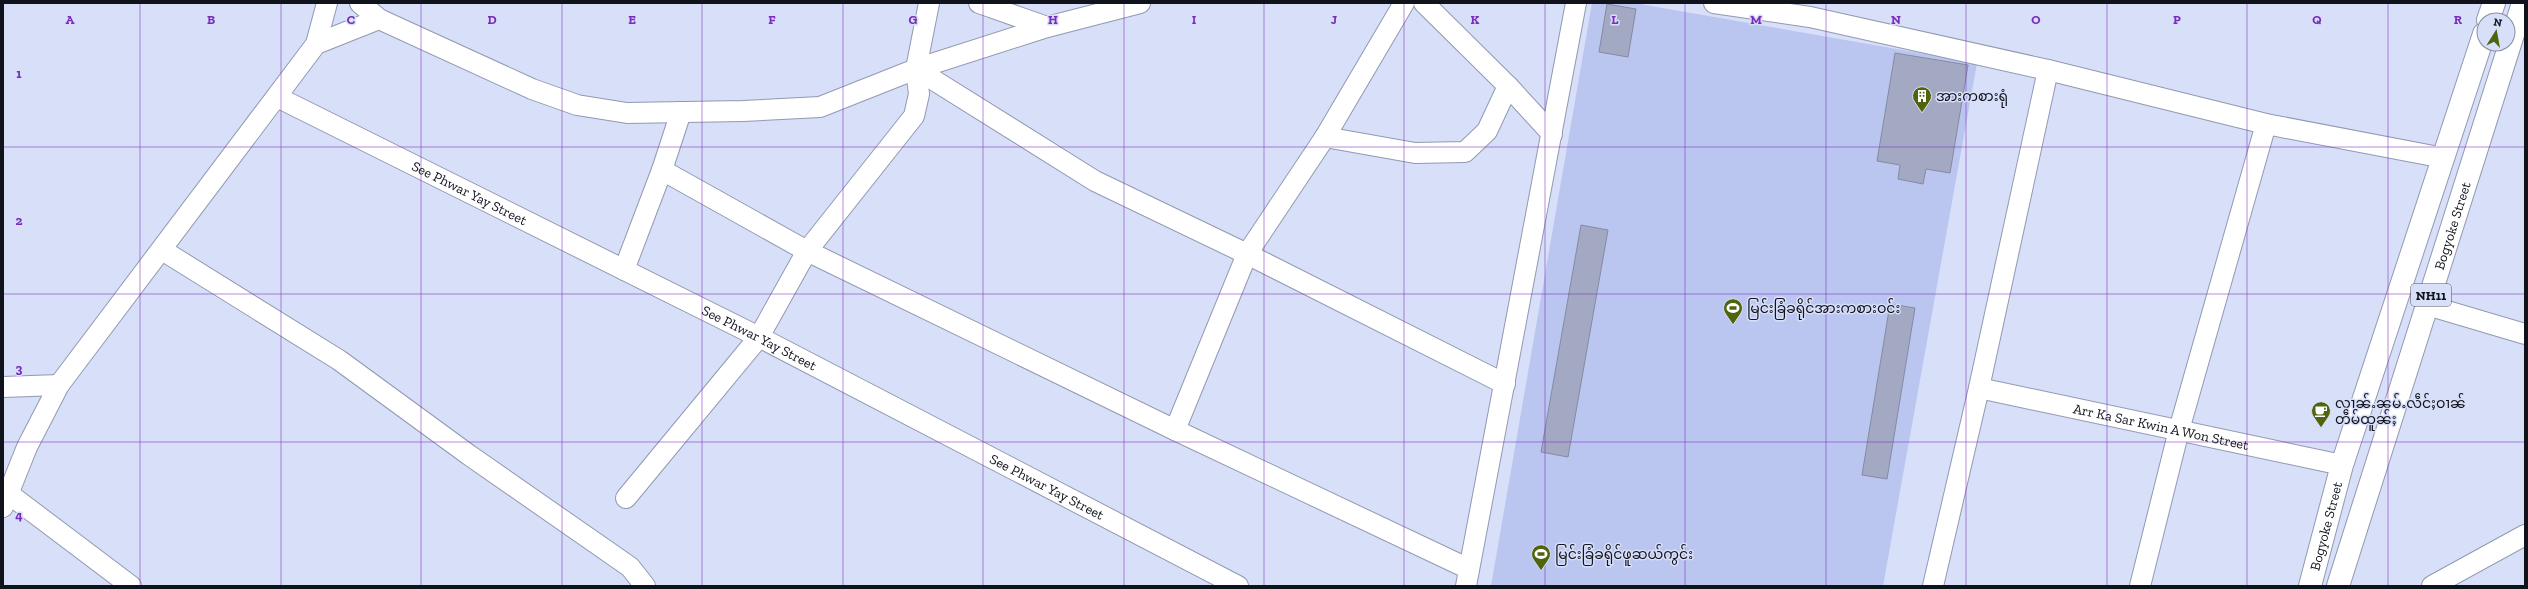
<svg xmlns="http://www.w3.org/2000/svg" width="2528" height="589" viewBox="0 0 2528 589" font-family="'Zilla Slab','Noto Sans Myanmar',serif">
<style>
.green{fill:#bac5f0}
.building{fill:#a3a9c3;stroke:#848ba3}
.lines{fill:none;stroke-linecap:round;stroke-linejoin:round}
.street-casing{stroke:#9299b1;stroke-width:22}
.highway-casing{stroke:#9299b1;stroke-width:24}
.street{stroke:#fff;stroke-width:20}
.highway{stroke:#fff;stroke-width:22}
.grid{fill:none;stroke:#7b2cbf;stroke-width:1;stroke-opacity:0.55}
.labels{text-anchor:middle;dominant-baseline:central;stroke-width:3;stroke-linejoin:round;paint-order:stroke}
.shield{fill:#d8dff9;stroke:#4d505e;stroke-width:1}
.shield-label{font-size:13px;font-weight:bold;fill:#11131c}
.poi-label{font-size:14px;fill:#11131c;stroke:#d8dff9;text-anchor:start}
.street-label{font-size:14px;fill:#11131c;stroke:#d8dff9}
.grid-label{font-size:13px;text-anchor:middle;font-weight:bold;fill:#7b2cbf;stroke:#d8dff9;stroke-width:3;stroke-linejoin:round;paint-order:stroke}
</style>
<rect width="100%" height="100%" fill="#d8dff9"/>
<!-- green -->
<path class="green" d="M1592,3H1634L1977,63L1883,586H1491Z"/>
<!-- building -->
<path class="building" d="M1607,4L1636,9L1628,57L1599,52Z
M1895,53L1968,65L1950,173L1926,169L1923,184L1898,179L1900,165L1877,161Z
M1581,225L1608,230L1568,457L1541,452Z
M1890,304L1915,308L1887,479L1862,475Z"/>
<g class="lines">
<defs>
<g id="street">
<path d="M360,3L379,19L532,89L577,105L627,113L743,111L820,107L916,69L1047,27L1140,3"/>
<path d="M979,3L1047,27"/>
<path d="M1424,3L1508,86L1552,134"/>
<path d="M1714,3L1810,17L2048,70L2266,124L2444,158"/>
<path d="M316,44L327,3"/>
<path d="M916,69L1095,181L1247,254L1505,384"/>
<path id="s1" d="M277,97L759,337L1238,586"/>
<path d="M1325,137L1415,153L1465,152L1487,131L1508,86"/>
<path d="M662,170L807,251L1175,430L1469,569"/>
<path d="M162,250L339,360L469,455L630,567L645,586"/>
<path d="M624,270L662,170L681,112"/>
<path d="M2427,305L2525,334"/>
<path d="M3,387L59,385"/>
<path id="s2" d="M1979,388L2342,465"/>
<path d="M1175,430L1247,254L1325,137L1404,3"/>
<path d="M9,494L131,586"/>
<path d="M626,498L759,337L807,251L914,116L919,94L916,69L929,3"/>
<path d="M3,507L27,447L59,385L316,44L379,19"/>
<path d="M1466,586L1576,3"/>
<path d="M1933,586L1979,388L2048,70"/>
<path d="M2140,586L2179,430L2266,124"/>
<path d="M2432,586L2525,535"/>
</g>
<g id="highway">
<path d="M2488,20L2494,3"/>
<path id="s3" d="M2310,586L2342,465L2484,34"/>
<path id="s4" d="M2338,586L2523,3"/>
</g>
</defs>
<!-- street casing -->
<use href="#street" class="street-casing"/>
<!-- highway casing -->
<use href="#highway" class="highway-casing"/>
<!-- street -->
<use href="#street" class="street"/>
<!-- highway -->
<use href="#highway" class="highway"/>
</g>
<!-- grid -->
<path class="grid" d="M140,3V586M281,3V586M421,3V586M562,3V586M702,3V586M843,3V586M983,3V586M1124,3V586M1264,3V586M1404,3V586M1545,3V586M1685,3V586M1826,3V586M1966,3V586M2107,3V586M2247,3V586M2388,3V586M3,147H2525M3,294H2525M3,442H2525"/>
<!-- icons -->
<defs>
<symbol id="building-pin" viewBox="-11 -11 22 30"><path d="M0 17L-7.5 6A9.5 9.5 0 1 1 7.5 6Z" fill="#50640e" stroke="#d8dff9"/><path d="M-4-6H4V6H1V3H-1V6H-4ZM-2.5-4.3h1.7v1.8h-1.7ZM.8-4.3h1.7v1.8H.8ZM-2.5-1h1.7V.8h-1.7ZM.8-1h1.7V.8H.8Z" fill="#fff"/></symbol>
<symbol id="stadium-pin" viewBox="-11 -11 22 30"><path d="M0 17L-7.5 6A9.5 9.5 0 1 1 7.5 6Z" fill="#50640e" stroke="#d8dff9"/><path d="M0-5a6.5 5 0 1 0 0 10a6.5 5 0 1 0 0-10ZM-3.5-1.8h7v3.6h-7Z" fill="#fff"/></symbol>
<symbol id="cafe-pin" viewBox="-11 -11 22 30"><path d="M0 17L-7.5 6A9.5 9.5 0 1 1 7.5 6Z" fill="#50640e" stroke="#d8dff9"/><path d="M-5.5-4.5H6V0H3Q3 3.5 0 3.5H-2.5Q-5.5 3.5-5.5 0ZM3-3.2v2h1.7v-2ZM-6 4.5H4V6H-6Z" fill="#fff"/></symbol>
</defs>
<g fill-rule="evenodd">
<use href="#building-pin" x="1911" y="85" width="22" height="30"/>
<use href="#stadium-pin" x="1722" y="297" width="22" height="30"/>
<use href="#cafe-pin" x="2310" y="400" width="22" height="30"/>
<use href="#stadium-pin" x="1530" y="543" width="22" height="30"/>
</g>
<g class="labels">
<!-- shield labels -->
<rect class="shield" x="2411" y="284" width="40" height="22" rx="3"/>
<g class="shield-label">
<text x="2431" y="295">NH11</text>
</g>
<!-- poi labels -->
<g class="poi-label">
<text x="1936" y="96">အားကစားရုံ</text>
<text x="1747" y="308">မြင်းခြံခရိုင်အားကစားဝင်း</text>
<text x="2335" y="403">လၢၼ်ႉၼမ်ႉလဵင်ႈဝၢၼ်<tspan x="2335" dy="16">တဵမ်ထူၼ်ႈ</tspan></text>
<text x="1555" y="554">မြင်းခြံခရိုင်ဖူဆယ်ကွင်း</text>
</g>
<!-- street labels -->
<g class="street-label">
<text stroke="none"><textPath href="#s1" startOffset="215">See Phwar Yay Street</textPath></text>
<text stroke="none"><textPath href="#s4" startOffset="378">Bogyoke Street</textPath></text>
<text stroke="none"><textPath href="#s1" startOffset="539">See Phwar Yay Street</textPath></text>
<text stroke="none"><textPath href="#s2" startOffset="186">Arr Ka Sar Kwin A Won Street</textPath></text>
<text stroke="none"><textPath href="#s1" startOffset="863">See Phwar Yay Street</textPath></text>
<text stroke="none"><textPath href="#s3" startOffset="62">Bogyoke Street</textPath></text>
</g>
</g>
<g class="grid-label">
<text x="70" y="24">A</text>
<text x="211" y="24">B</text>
<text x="351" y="24">C</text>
<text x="492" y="24">D</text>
<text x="632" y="24">E</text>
<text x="772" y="24">F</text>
<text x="913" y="24">G</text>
<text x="1053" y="24">H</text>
<text x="1194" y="24">I</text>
<text x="1334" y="24">J</text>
<text x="1475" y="24">K</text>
<text x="1615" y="24">L</text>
<text x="1756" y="24">M</text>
<text x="1896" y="24">N</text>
<text x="2036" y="24">O</text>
<text x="2177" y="24">P</text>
<text x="2317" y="24">Q</text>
<text x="2458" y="24">R</text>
<text x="19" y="78">1</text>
<text x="19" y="225">2</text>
<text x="19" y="373">3</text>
<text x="19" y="520">4</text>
</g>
<!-- border -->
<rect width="2528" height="589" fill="none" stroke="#11131c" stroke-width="8"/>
<!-- north arrow -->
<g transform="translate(2496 32) rotate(11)"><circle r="19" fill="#d8dff9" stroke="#888da1"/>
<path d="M0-3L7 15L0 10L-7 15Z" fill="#50640e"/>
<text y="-6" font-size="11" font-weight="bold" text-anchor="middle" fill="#11131c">N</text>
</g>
</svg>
